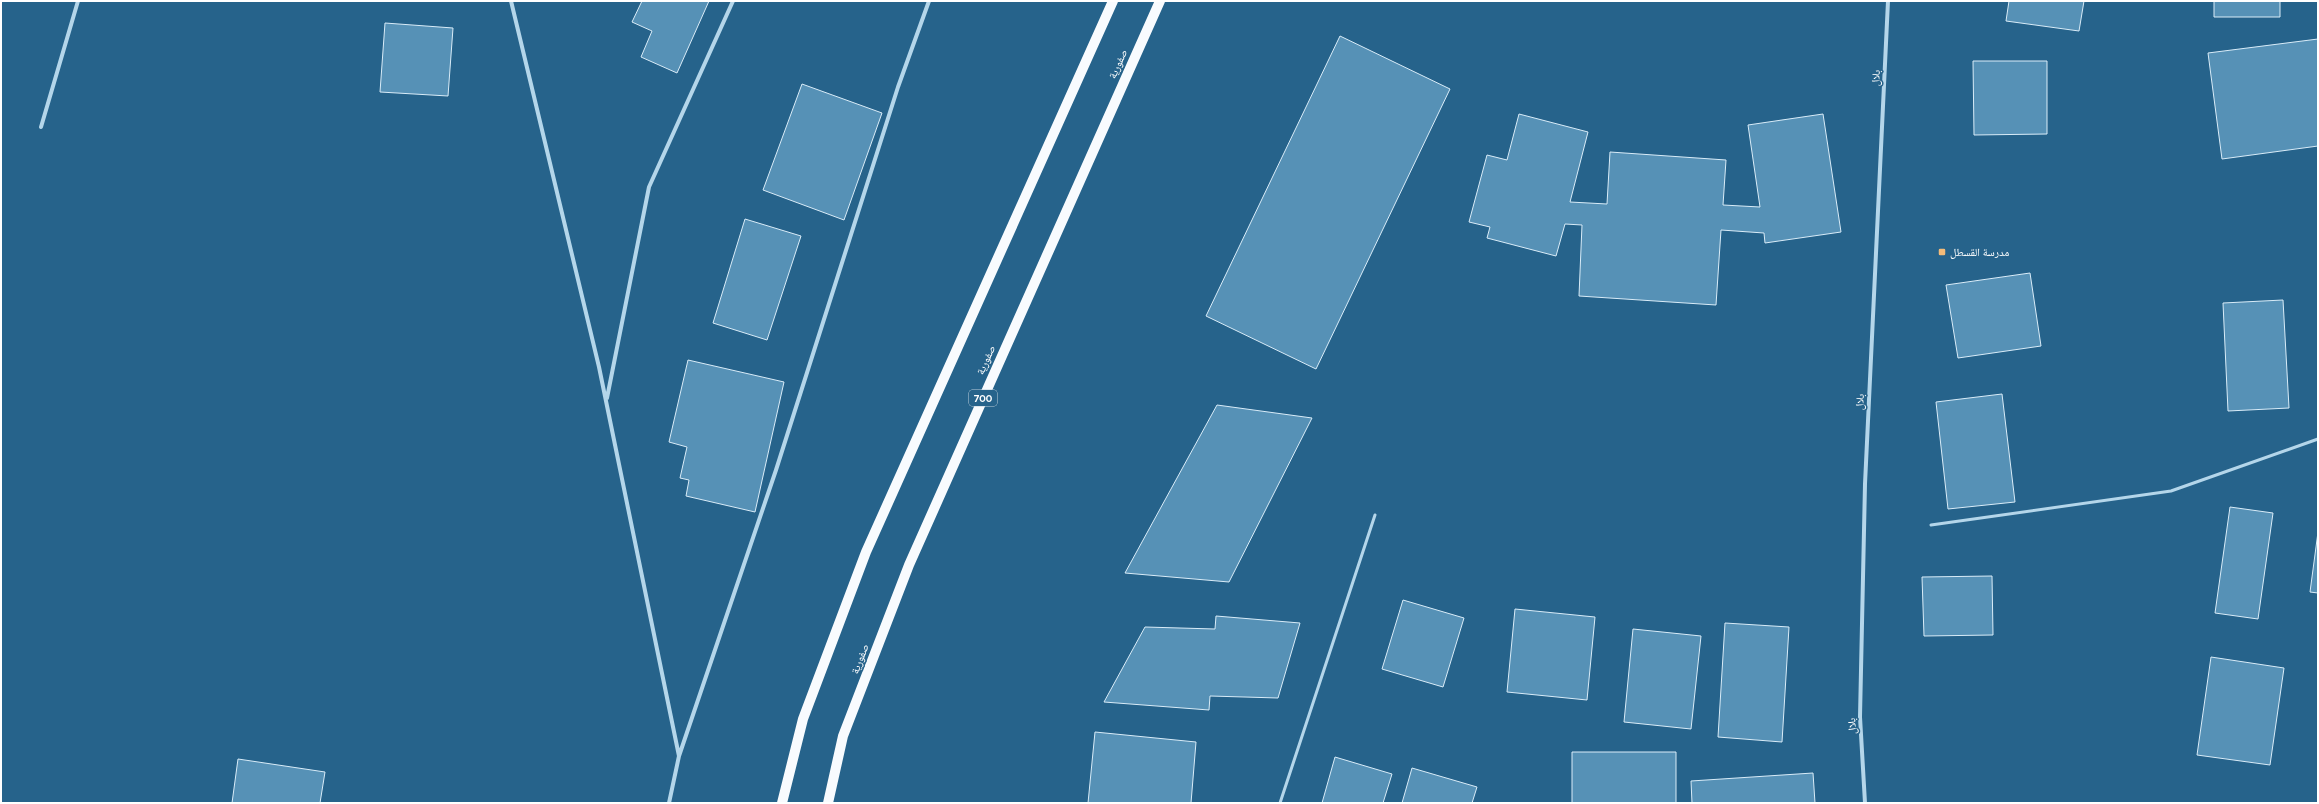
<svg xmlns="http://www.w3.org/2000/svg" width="2319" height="804" viewBox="0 0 2319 804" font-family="Figtree,'Noto Naskh Arabic',sans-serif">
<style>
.building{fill:#5691b6;stroke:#d9ecf8}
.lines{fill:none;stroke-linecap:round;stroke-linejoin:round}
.service{stroke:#b4d6ea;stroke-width:3}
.minor{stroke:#b4d6ea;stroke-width:4}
.primary{stroke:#f8fbfe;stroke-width:10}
.poi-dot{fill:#f3bb79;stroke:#26638b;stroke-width:1.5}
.labels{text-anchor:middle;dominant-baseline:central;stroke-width:3;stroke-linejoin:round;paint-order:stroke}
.shield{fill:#26638b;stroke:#bed0dc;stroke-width:1}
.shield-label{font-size:10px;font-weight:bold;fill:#fff}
.street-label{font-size:11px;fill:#fff;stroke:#26638b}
.poi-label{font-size:11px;fill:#fff;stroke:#26638b;text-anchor:start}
</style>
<rect width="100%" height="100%" fill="#26638b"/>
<!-- building -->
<path class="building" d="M642,1H709L677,73L641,57L652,31L632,22Z
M2009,1H2084L2079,31L2006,21Z
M2214,1H2280V17H2214Z
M385,23L453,28L448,96L380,92Z
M1340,36L1450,89L1316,369L1206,316Z
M2318,39V146L2222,159L2208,53Z
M1973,61H2047V134L1974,135Z
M802,84L882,113L844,220L763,190Z
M1519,114L1588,132L1570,202L1607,204L1610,152L1726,160L1723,205L1760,207L1748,125L1823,114L1841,232L1765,243L1764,233L1721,230L1716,305L1579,296L1582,225L1565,224L1556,256L1487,238L1490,227L1469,222L1487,155L1507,160Z
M745,219L801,236L767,340L713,323Z
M2030,273L2041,346L1958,358L1946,285Z
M2283,300L2289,408L2228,411L2223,303Z
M688,360L784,382L755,512L686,496L689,480L680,478L687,447L669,442Z
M2002,394L2015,502L1948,509L1936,402Z
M1217,405L1312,418L1229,582L1125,573Z
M2230,507L2273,513L2258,619L2215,613Z
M2318,532V593L2310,592Z
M1992,576L1993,635L1924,636L1922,577Z
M1403,600L1464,618L1443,687L1382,669Z
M1515,609L1595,617L1587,700L1507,692Z
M1216,616L1300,623L1278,698L1210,696L1209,710L1104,702L1145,627L1215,629Z
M1725,623L1789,627L1782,742L1718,737Z
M1633,629L1701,636L1691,729L1624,722Z
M2211,657L2284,668L2270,765L2197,755Z
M1095,732L1196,742L1191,803H1088Z
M1572,752H1676V803H1572Z
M1335,757L1392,774L1383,803H1322Z
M238,759L325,772L320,803H232Z
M1412,768L1477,787L1472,803H1402Z
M1813,773L1815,803H1692L1691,781Z"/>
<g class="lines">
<!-- service -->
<path class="service" d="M1931,525L2171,491L2318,439
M1280,803L1375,515"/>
<!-- minor -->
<path class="minor" d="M511,1L599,367L679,756L669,803
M41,127L78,1
M607,398L649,187L733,1
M679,756L776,470L898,87L929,1
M1865,803L1860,717L1865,484L1888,1"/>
<!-- primary -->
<path class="primary" d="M782,803L803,719L866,552L1113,1
M828,803L843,736L909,565L1160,1"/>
</g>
<!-- markers -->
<rect class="poi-dot" x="1938" y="248" width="8" height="8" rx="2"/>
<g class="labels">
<!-- shield labels -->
<rect class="shield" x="969" y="390" width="28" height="16" rx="3"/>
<g class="shield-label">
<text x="983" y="398">700</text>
</g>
<!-- street labels -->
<g class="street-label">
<text transform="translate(1118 64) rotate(-66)">صفورية</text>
<text transform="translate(1876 78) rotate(-87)">بلال</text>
<text transform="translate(986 360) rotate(-66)">صفورية</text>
<text transform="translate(1860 402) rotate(-87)">بلال</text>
<text transform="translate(860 659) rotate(-69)">صفورية</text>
<text transform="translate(1852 726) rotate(-93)">بلال</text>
</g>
<!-- poi labels -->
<g class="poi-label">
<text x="1950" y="252">مدرسة القسطل</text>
</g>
</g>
<!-- border -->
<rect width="2319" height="804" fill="none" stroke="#ffffff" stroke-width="4"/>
</svg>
